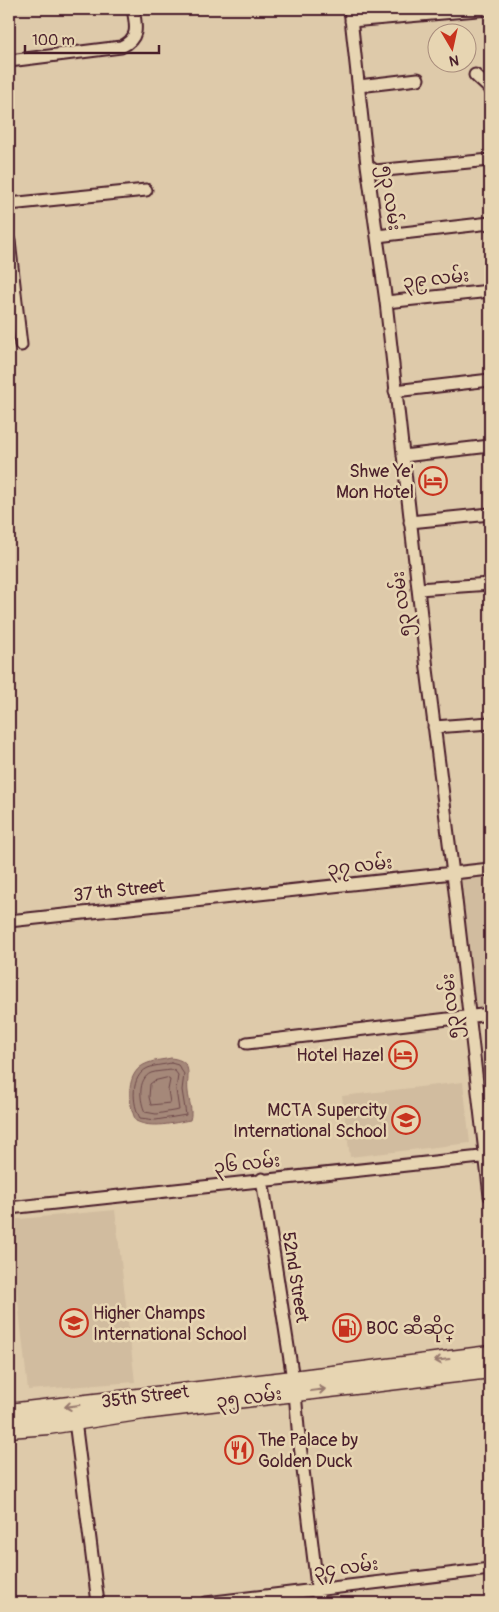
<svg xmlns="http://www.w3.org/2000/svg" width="499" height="1612" viewBox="0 0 499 1612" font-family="Pangolin,'Noto Sans Myanmar',sans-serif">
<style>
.built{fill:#d1bc9f}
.water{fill:#a58879;stroke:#815e5a}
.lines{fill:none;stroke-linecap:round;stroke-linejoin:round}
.shore{stroke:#6e494a;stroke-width:1}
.street-casing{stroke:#4a1f2b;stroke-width:15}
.primary-casing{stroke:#4a1f2b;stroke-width:21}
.street{stroke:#e7d5b2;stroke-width:11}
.primary{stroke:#e7d5b2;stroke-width:18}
.oneway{stroke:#987a6e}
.labels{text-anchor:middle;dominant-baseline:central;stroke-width:5;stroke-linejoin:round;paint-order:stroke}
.street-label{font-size:18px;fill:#4a1f2b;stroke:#e7d5b2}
.poi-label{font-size:18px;fill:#4a1f2b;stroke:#e7d5b2;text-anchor:end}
</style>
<rect width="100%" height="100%" fill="#decaaa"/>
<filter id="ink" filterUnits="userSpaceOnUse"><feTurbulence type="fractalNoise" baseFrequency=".02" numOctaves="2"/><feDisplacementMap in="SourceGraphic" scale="10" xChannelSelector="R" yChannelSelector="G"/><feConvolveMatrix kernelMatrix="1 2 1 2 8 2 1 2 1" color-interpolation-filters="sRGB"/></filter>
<g filter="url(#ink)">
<!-- built -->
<path class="built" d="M490,875V1006L474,1008L458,879Z
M463,1082L470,1143L350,1157L342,1096Z
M115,1210L135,1382L28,1390L9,1220Z"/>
<!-- water -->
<path class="water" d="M171,1058C195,1061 186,1076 188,1092C189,1102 193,1111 190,1120C173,1123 152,1129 136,1121C128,1104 124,1071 148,1063C155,1060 163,1060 171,1058Z"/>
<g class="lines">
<!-- shore -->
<path class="shore" d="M171,1063L178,1065L184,1074L182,1090L186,1115L156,1120L140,1118C132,1104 130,1076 148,1068C154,1065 164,1065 171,1063Z
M171,1070L175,1071L178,1075L176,1090L179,1110L156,1114L145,1112C140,1102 137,1079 151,1073C157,1071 165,1071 171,1070Z
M167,1078L170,1080L168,1090L170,1103L151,1105L149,1097L150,1084L154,1081Z"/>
<defs>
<path id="street" d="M350,9L367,165L386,302L427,669L453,874L490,1196
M351,21L489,9
M9,61L121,47C140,38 136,26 133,9
M475,75L490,89
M359,86L418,79
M367,165L375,171L490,160
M9,204L146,190
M377,236L490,223
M9,241L21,345
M386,302L490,291
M395,391L490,380
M403,456L490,446
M410,522L490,514
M418,589L490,584
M434,727L490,723
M9,921L490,869
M247,1043L490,1014
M262,1179L295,1392L298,1428L319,1603
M9,1208L490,1156
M75,1421L98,1603
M206,1603L490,1569"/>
<path id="primary" d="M9,1413L293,1380L490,1355
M9,1428L48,1425L144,1410L490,1369"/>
</defs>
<!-- street casing -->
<use href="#street" class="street-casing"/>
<!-- primary casing -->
<use href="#primary" class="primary-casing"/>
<!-- street -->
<use href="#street" class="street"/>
<!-- primary -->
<use href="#primary" class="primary"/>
</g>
<!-- one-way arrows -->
<defs><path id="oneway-shaft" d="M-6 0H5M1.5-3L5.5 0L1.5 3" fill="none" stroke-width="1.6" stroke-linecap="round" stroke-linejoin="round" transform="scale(1.25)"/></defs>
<g class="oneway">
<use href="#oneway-shaft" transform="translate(442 1360) rotate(173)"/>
<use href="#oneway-shaft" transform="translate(318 1390) rotate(-7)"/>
<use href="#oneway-shaft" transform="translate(72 1406) rotate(173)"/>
</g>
</g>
<!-- icons -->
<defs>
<symbol id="hotel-ring" viewBox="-11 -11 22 22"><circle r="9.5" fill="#e7d5b2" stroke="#c8321e" stroke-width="1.5"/><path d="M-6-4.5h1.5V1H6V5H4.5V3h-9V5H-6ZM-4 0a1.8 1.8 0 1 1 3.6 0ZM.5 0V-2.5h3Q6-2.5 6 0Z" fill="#c8321e"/></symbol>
<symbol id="school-ring" viewBox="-11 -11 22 22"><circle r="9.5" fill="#e7d5b2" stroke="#c8321e" stroke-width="1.5"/><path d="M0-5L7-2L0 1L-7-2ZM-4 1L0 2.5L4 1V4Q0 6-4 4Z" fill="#c8321e"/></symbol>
<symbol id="fuel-ring" viewBox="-11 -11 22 22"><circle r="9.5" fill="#e7d5b2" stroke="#c8321e" stroke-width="1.5"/><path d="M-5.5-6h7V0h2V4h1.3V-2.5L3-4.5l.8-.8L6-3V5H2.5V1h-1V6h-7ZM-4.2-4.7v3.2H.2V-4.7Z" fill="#c8321e"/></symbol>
<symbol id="restaurant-ring" viewBox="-11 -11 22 22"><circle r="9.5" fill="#e7d5b2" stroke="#c8321e" stroke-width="1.5"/><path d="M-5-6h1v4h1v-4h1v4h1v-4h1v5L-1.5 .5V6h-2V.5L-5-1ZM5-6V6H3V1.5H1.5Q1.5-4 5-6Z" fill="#c8321e"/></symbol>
</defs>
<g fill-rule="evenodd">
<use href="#hotel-ring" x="417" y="465" width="32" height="32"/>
<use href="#hotel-ring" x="387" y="1039" width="32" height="32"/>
<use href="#school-ring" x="390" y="1104" width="32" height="32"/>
<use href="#school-ring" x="58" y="1307" width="32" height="32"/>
<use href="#fuel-ring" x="331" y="1312" width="32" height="32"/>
<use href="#restaurant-ring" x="223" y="1434" width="32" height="32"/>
</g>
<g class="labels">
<!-- street labels -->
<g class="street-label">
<text transform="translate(390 198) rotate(82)">၅၃ လမ်း</text>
<text transform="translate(436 279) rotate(-6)">၃၉ လမ်း</text>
<text transform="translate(402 604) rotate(-97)">၅၃ လမ်း</text>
<text transform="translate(360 866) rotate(-6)">၃၇ လမ်း</text>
<text transform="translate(119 891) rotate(-6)">37 th Street</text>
<text transform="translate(451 1006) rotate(-96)">၅၃ လမ်း</text>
<text transform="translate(247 1164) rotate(-6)">၃၆ လမ်း</text>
<text transform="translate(295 1277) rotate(81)">52nd Street</text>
<text transform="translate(145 1397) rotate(-7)">35th Street</text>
<text transform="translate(249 1398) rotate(-7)">၃၅ လမ်း</text>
<text transform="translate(346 1568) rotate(-7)">၃၄ လမ်း</text>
</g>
<!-- poi labels -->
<g class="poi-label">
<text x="414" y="471">Shwe Ye'<tspan x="414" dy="21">Mon Hotel</tspan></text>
<text x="384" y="1055">Hotel Hazel</text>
<text x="387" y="1110">MCTA Supercity<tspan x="387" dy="21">International School</tspan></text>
<text x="93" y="1313" text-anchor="start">Higher Champs<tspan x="93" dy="21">International School</tspan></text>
<text x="366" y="1328" text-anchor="start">BOC ဆီဆိုင္</text>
<text x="258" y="1440" text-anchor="start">The Palace by<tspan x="258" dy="21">Golden Duck</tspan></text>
</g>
</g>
<!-- margin -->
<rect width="499" height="1612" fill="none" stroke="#e7d5b2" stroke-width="30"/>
<rect x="15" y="15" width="469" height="1582" fill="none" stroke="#4a1f2b" stroke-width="2" filter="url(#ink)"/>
<!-- north arrow -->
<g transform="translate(452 48) rotate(171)"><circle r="24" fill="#e7d5b2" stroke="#a88c7c"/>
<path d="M0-4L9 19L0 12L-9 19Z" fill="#c8321e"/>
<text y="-8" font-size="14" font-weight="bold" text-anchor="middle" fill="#4a1f2b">N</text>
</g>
<!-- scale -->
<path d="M25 45v8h134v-8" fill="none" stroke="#4a1f2b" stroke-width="2.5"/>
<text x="32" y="45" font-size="15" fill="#4a1f2b" stroke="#e7d5b2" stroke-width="4" paint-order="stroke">100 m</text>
</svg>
